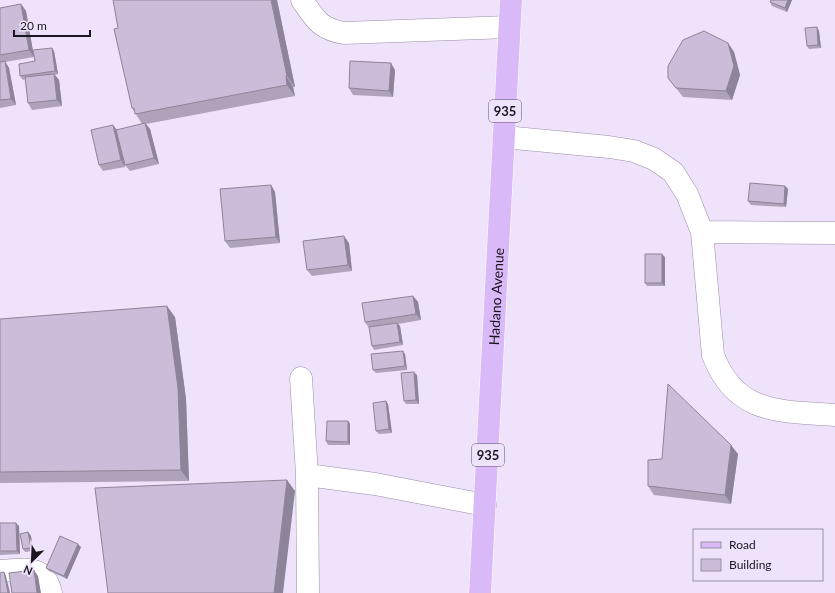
<svg xmlns="http://www.w3.org/2000/svg" width="835" height="593" viewBox="0 0 835 593" font-family="Lato,sans-serif">
<style>
.lines{fill:none;stroke-linecap:round;stroke-linejoin:round}
.minor-casing{stroke:#9a8da8;stroke-width:23}
.major-casing{stroke:#fff;stroke-width:23}
.minor{stroke:#fff;stroke-width:22}
.major{stroke:#dab9f8;stroke-width:22}
.wall{fill:#afa3bb}
.shaded-wall{fill:#8e8499}
.building{fill:#cbbdda;stroke:#8e8499}
.labels{text-anchor:middle;dominant-baseline:central;stroke-width:3;stroke-linejoin:round;paint-order:stroke}
.shield{fill:#eee3fb;stroke:#5a5462;stroke-width:1}
.shield-label{font-size:13px;font-weight:bold;fill:#1b1620}
.street-label{font-size:14px;fill:#1b1620;stroke:#eee3fb}
</style>
<rect width="100%" height="100%" fill="#eee3fb"/>
<g class="lines">
<defs>
<path id="minor" d="M302,0C315,19 320,29 344,33L509,27
M504,137L609,147L634,151L654,159L673,172L687,194L702,232L835,233
M702,232L713,355C736,415 780,411 835,415
M301,378L307,475L308,593
M307,475L375,484L485,505
M0,571C24,570 44,563 51,593"/>
<g id="major">
<path id="s1" d="M480,593L511,0"/>
</g>
</defs>
<!-- minor casing -->
<use href="#minor" class="minor-casing"/>
<!-- major casing -->
<use href="#major" class="major-casing"/>
<!-- minor -->
<use href="#minor" class="minor"/>
<!-- major -->
<use href="#major" class="major"/>
</g>
<!-- wall -->
<path class="wall" d="M277,0L295,87H293L295,96L146,124L150,129L159,164L130,171L125,165L123,154L125,167L103,171L99,165L113,125L117,130L142,124L132,108Z
M771,0H792L787,12L772,6L770,2Z
M21,4L26,11L34,57L5,62L9,68L16,105L0,108V8Z
M817,27L819,31L821,48L809,49L807,46Z
M728,43L734,52L740,75L732,100L683,97L668,78Z
M52,48L54,51L58,74L55,75L59,80L62,106L32,110L28,103L25,79L23,80L20,76L35,61Z
M395,70L393,97L353,95L349,88Z
M271,185L275,192L280,243L230,248L225,241Z
M785,186L788,189L786,207L751,205L748,201Z
M349,243L352,271L312,276L307,270Z
M665,257V286H647L645,283Z
M413,296L418,302L421,320L398,324L400,326L403,345L374,350L372,346L369,328L365,322Z
M175,317L186,399L189,481L0,483V319Z
M405,354L407,370L376,373L373,370Z
M417,375L419,404H406L404,401Z
M386,401L388,404L392,433L379,434L376,431Z
M348,421L350,424V445H328L326,441Z
M738,454L731,504L654,495L648,486Z
M0,523L19,526L20,554L0,555Z
M28,532L31,536L33,551L25,552L23,549Z
M81,547L67,579L49,571L46,568Z"/>
<!-- shaded-wall -->
<path class="shaded-wall" d="M271,0H277L295,87L287,76Z
M788,0H792L787,12L785,8Z
M21,4L26,11L34,57L29,50Z
M817,27L819,31L821,48L818,45Z
M728,43L734,52L740,75L732,100L726,91Z
M52,48L54,51L58,74L55,71Z
M5,61L9,68L16,105L11,99Z
M391,63L395,70L393,97L389,91Z
M54,74L59,80L62,106L57,100Z
M286,76L293,87L295,96L287,85Z
M145,123L150,129L159,164L154,158Z
M113,125L118,132L125,167L121,160Z
M271,185L275,192L280,243L276,237Z
M785,186L788,189L786,207L784,204Z
M344,236L349,243L352,271L348,265Z
M662,254L665,257V286L662,283Z
M413,296L418,302L421,320L416,314Z
M167,306L175,317L186,399L189,481L181,470Z
M397,323L400,326L403,345L400,342Z
M403,351L405,354L407,370L405,366Z
M414,372L417,375L419,404L416,400Z
M386,401L388,404L392,433L389,429Z
M348,421L350,424V445L348,442Z
M731,445L738,454L731,504L725,495Z
M287,480L295,491L283,593H274Z
M16,523L19,526L20,554L17,551Z
M28,532L31,536L33,551L31,548Z
M78,544L81,547L67,579L64,576Z
M34,570L38,576L41,593H37Z
M4,572L6,576L10,593H8Z"/>
<!-- building -->
<path class="building" d="M113,0H271L287,76H286L287,85L135,114L134,108H132L114,29L118,28Z
M771,0H788L785,8L770,2Z
M21,4L29,50L0,55V8Z
M817,27L818,45L807,46L805,28Z
M704,31L728,43L734,66L726,91L676,88L668,78V66L683,40Z
M52,48L55,71L20,76L19,64L35,61L33,50Z
M5,61L11,99L0,100V62Z
M350,61L391,63L389,91L349,88Z
M54,74L57,100L28,103L25,77Z
M145,123L154,158L125,165L116,130Z
M113,125L121,160L99,165L91,130Z
M750,183L785,186L784,204L748,201Z
M271,185L276,237L225,241L220,189Z
M344,236L348,265L307,270L303,241Z
M645,254H662V283H645Z
M413,296L416,314L365,322L362,303Z
M167,306L178,388L181,470L0,472V319Z
M397,323L400,342L372,346L369,327Z
M403,351L405,366L373,370L371,354Z
M414,372L416,400L404,401L401,373Z
M668,384L731,445L725,495L648,486V460L662,459Z
M386,401L389,429L376,431L373,403Z
M327,421H348V442L326,441Z
M287,480L274,593H108L95,488Z
M0,523H16L17,551H0Z
M28,532L31,548L23,549L20,534Z
M60,536L78,544L64,576L46,568Z
M34,570L37,593H12L9,573Z
M4,572L8,593H0V573Z"/>
<g class="labels">
<!-- shield labels -->
<g class="shield">
<rect x="489" y="100" width="32" height="22" rx="3"/>
<rect x="472" y="444" width="32" height="22" rx="3"/>
</g>
<g class="shield-label">
<text x="505" y="111">935</text>
<text x="488" y="455">935</text>
</g>
<!-- street labels -->
<g class="street-label">
<text stroke="none"><textPath href="#s1" startOffset="297">Hadano Avenue</textPath></text>
</g>
</g>
<!-- legend -->
<rect x="693" y="529" width="130" height="52" fill="#eee3fb" stroke="#9a91a3"/>
<rect x="701" y="542" width="20" height="6" fill="#dab9f8" stroke="#9a91a3"/>
<text x="729" y="549" font-size="12" fill="#1b1620">Road</text>
<rect x="701" y="559" width="20" height="12" fill="#cbbdda" stroke="#9a91a3"/>
<text x="729" y="569" font-size="12" fill="#1b1620">Building</text>
<!-- north arrow -->
<g transform="translate(32 561) rotate(204)" stroke="#eee3fb" stroke-width="3" paint-order="stroke">
<path d="M0-3L7 15L0 10L-7 15Z" fill="#1b1620"/>
<text y="-6" font-size="11" font-weight="bold" text-anchor="middle" fill="#1b1620">N</text>
</g>
<!-- scale -->
<path d="M14 30v6h76v-6" fill="none" stroke="#1b1620" stroke-width="2"/>
<text x="20" y="30" font-size="12" fill="#1b1620" stroke="#eee3fb" stroke-width="3" paint-order="stroke">20 m</text>
</svg>
